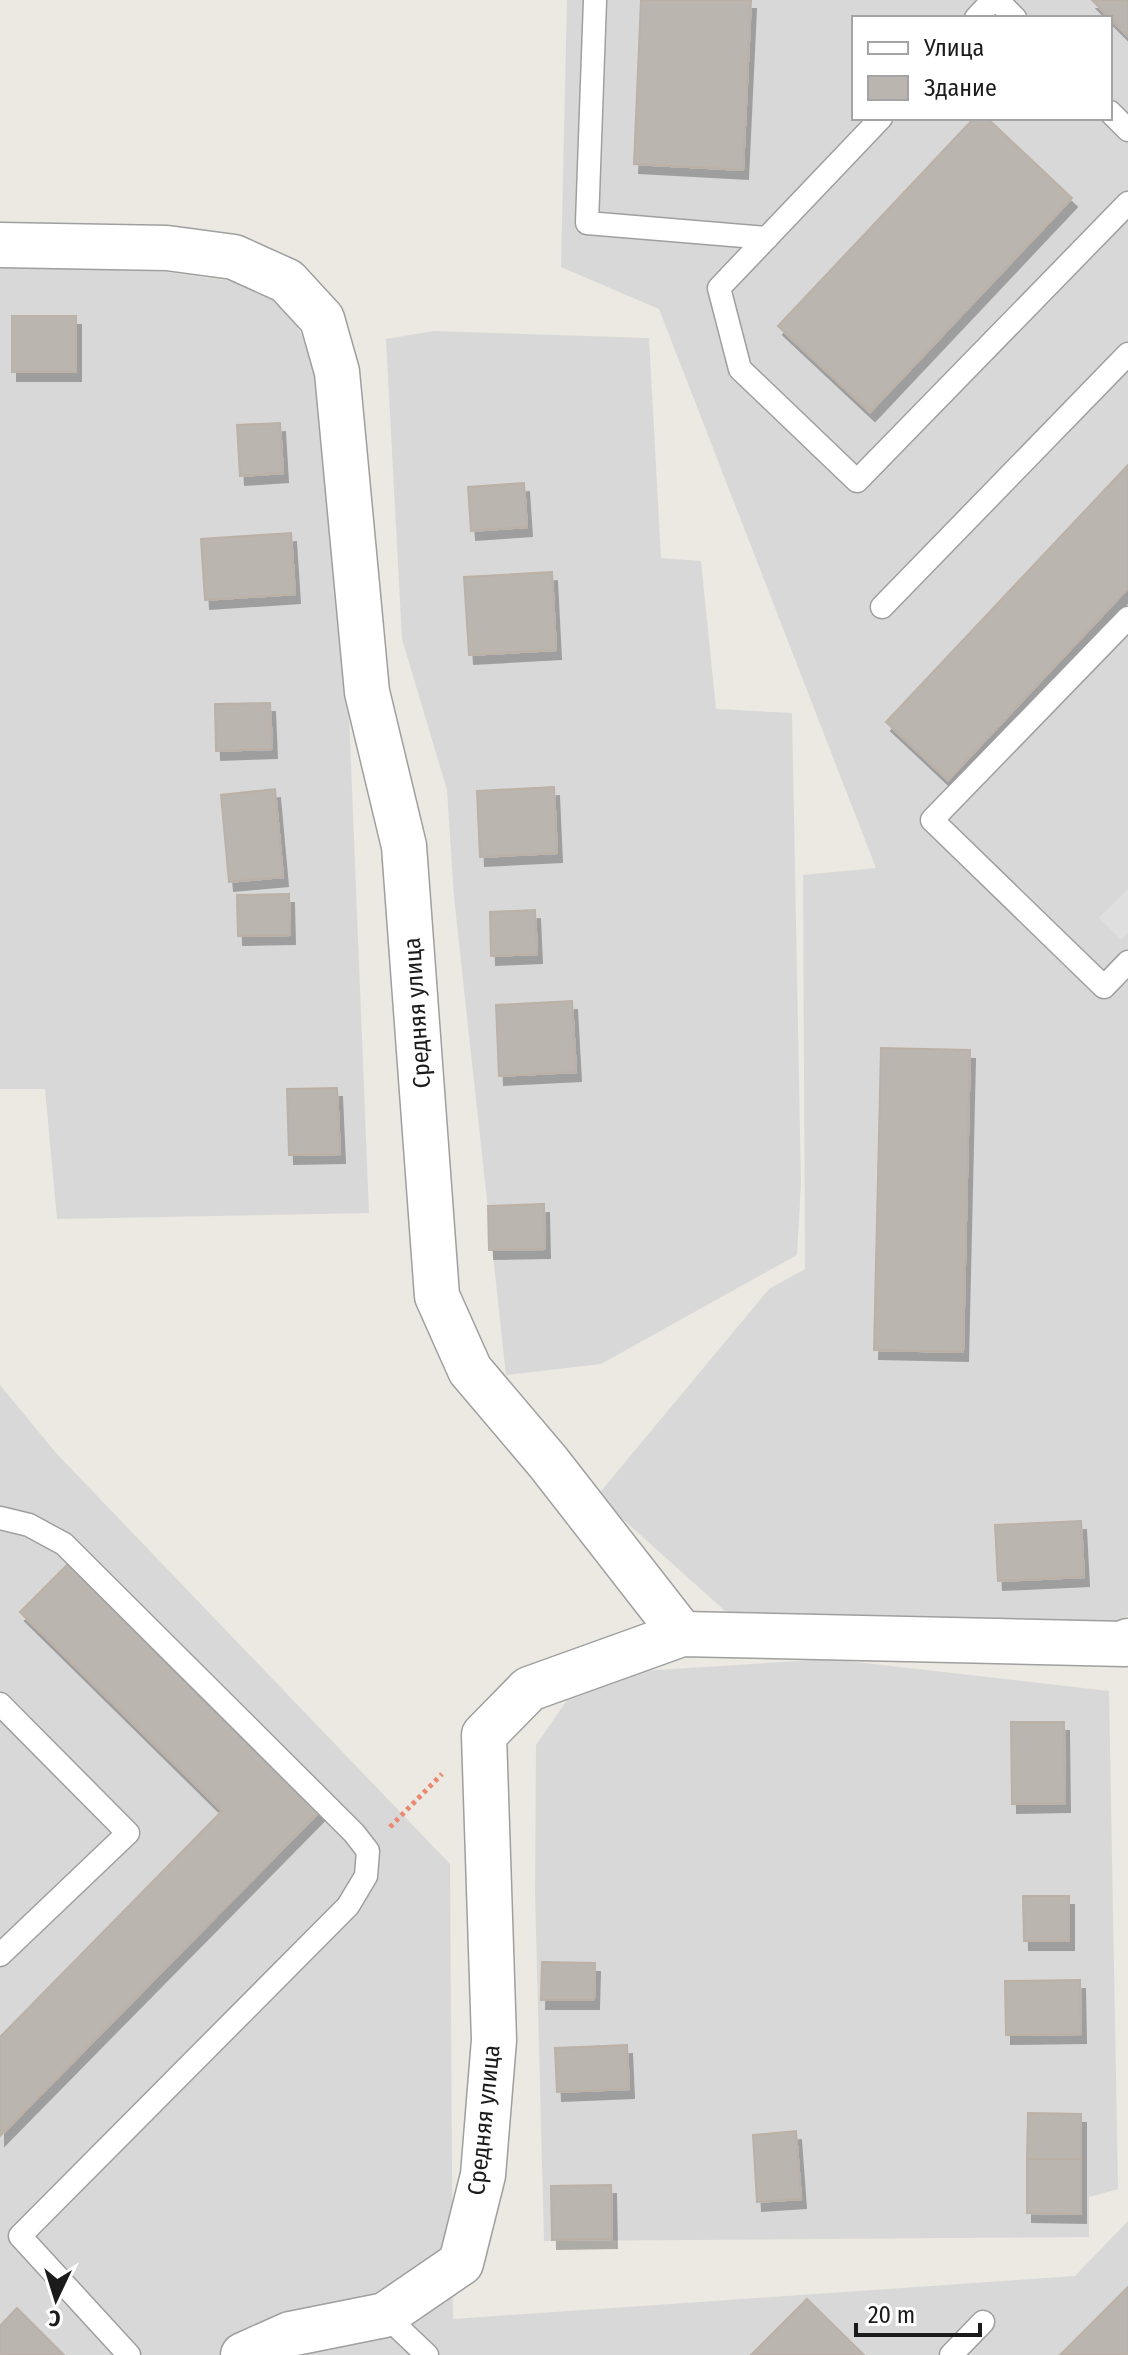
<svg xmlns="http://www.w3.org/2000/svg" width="1128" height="2355" viewBox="0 0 1128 2355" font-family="'Fira Sans Condensed',sans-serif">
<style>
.residential{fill:#d9d8d8;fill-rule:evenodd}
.parking{fill:#dfdfdf}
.building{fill:#bbb5af;stroke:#bbb1a6;stroke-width:2;filter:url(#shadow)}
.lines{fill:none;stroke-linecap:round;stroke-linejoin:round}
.service-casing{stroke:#9f9f9f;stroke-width:25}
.minor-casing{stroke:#9f9f9f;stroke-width:47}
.path{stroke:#ea8874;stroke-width:5;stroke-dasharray:4 4;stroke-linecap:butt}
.service{stroke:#fff;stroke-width:22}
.minor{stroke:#fff;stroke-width:44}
.labels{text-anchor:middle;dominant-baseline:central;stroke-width:7;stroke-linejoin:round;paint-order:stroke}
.street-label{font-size:24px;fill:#1b1b1b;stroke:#fff}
</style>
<defs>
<filter id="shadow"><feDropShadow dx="5" dy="9" stdDeviation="0" flood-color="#0004"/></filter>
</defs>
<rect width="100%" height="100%" fill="#ebe9e1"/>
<!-- residential -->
<path class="residential" d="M567,0H1128V1615L1116,1626L734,1619L597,1496L769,1289L805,1269L803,875L876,868L659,309L561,267ZM854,18H1110V118H854Z
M0,262H91L262,285L287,305L315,363L341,515L369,1213L57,1219L45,1089H0Z
M434,331L649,338L661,558L701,561L716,709L792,713L801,1184L797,1255L601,1364L506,1375L454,897L447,790L402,639L386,339Z
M0,1385L56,1453L450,1864L453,2319L1075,2276L1128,2221V2355H0Z
M830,1659L1109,1691L1118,2189L1089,2197V2237L544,2241L535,1892L536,1745L579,1683L641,1671Z"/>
<!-- parking -->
<path class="parking" d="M1128,889V933L1121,940L1099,918Z"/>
<!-- building -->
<path class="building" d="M641,0H751L743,170L634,164Z
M1092,0H1128V36Z
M974,118H987L1072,198L870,412L778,326Z
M12,316H76V372H12Z
M280,423L283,473L240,476L237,425Z
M1128,465V588L948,780L886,722Z
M524,483L527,527L471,531L468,487Z
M291,533L295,594L205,600L201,539Z
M552,572L556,650L469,655L464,577Z
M270,703L272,749L216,751L215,704Z
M554,787L557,853L480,857L477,791Z
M275,789L283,877L229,882L221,795Z
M289,894L290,935L238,936L237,895Z
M535,910L537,954L491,956L490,912Z
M572,1001L576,1072L499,1076L496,1005Z
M881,1048L970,1050L963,1352L874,1350Z
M337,1088L340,1154L289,1155L287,1089Z
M544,1204L545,1249L489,1250L488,1206Z
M1081,1521L1084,1577L998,1581L995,1525Z
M69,1563L321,1810L0,2136V2037L222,1811L20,1612Z
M1011,1722H1064L1065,1803L1012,1804Z
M1023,1896H1069V1941H1024Z
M542,1962L595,1963L594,2000H541Z
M1080,1980L1081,2034L1006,2035L1005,1981Z
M627,2045L629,2089L557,2092L555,2048Z
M1028,2113L1081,2114V2159H1027Z
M796,2131L801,2199L757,2202L753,2135Z
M1027,2159H1081V2214L1027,2213Z
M611,2185L612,2239L552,2240L551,2186Z
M1128,2287V2355H1060Z
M807,2299L864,2355H751Z
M17,2308L64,2355H0V2326Z"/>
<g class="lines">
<defs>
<path id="service" d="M595,0L587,223L767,238
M997,0L1015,18
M976,18L993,0
M1110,112L1128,130
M881,118L719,288L740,369L857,481L1128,203
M882,607L1128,354
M1128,618L932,820L1104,987L1128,962
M0,1518L29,1525L64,1544L354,1833L368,1851L366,1876L348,1906L20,2236L129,2355
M0,1704L128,1833L0,1955
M385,2315L427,2355
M951,2355L983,2322"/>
<path id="minor" d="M0,245L167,248L234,257L287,281L322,319L337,372L367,692L404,846L437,1296L470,1370L548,1462L682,1634
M243,2355L290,2334L385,2315L461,2263L483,2175L494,2040L484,1735L529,1689L682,1634L1124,1644L1128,1641"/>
</defs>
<!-- service casing -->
<use href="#service" class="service-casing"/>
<!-- minor casing -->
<use href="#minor" class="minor-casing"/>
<!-- path -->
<path class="path" d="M390,1827L442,1774"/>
<!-- service -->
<use href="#service" class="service"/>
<!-- minor -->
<use href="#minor" class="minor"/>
</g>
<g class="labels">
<!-- street labels -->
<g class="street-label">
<text transform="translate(417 1013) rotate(-94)">Средняя улица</text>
<text transform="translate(484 2120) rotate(-84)">Средняя улица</text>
</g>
</g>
<!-- legend -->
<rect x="852" y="16" width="260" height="104" fill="#ffffff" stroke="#a4a4a4" stroke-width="2"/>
<rect x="868" y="42" width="40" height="12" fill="#ffffff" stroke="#a4a4a4" stroke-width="2"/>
<text x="924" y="56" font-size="24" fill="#1b1b1b">Улица</text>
<rect x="868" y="76" width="40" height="24" fill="#bbb5af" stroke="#a4a4a4" stroke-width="2"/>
<text x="924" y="96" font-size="24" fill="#1b1b1b">Здание</text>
<!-- north arrow -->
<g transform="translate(56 2299) rotate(184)" stroke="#ffffff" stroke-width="6" paint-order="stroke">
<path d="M0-6L14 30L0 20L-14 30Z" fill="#1b1b1b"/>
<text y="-12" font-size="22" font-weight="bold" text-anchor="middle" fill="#1b1b1b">С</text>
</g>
<!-- scale -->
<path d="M856 2323v12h124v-12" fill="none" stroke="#1b1b1b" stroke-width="4"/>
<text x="868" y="2323" font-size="24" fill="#1b1b1b" stroke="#ffffff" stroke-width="6" paint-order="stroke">20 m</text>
</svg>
